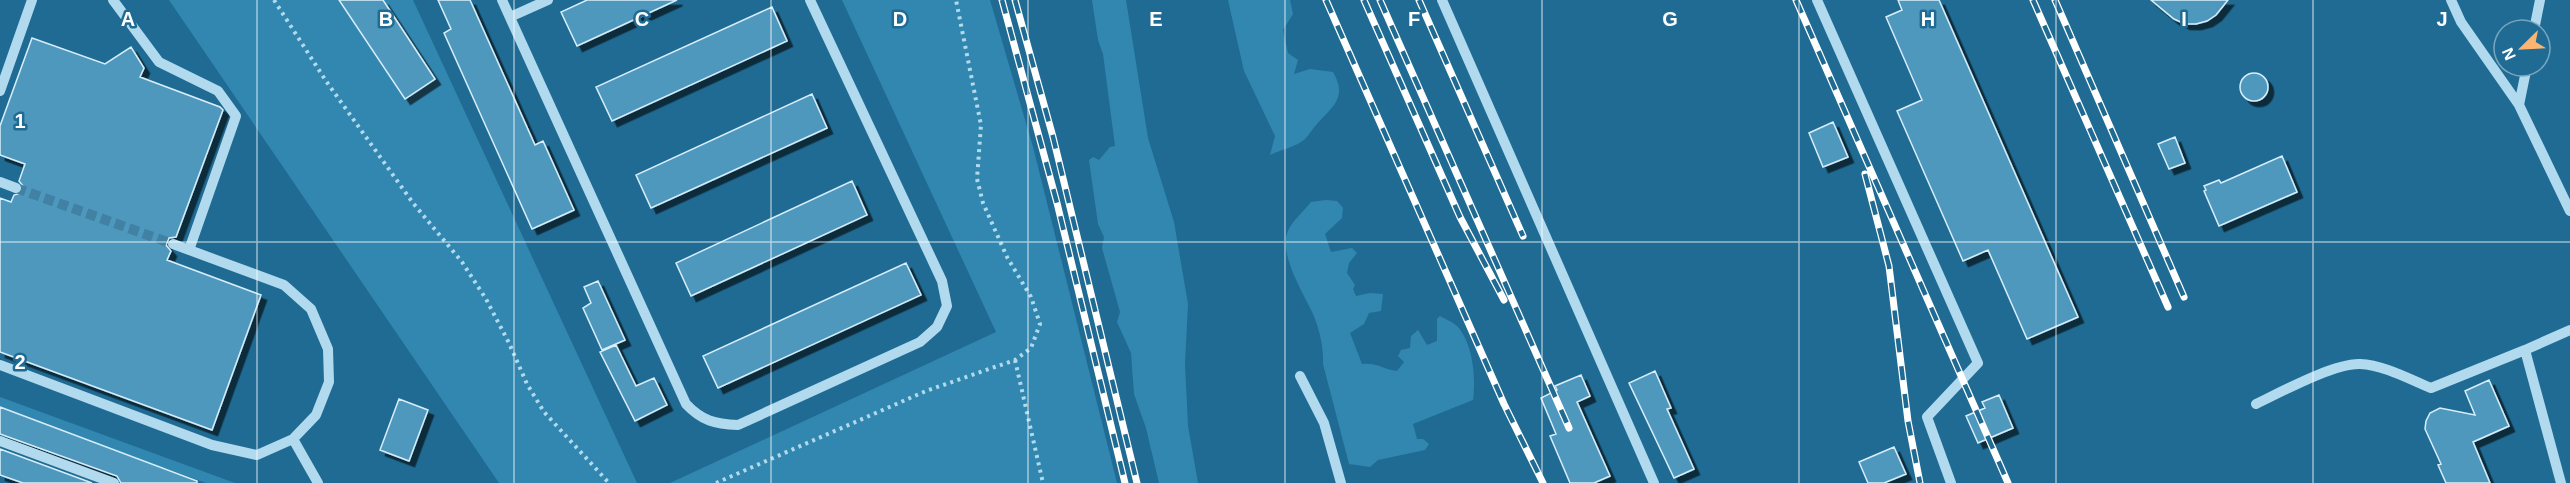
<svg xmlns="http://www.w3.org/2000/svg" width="2570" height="483" viewBox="0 0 2570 483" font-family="Helvetica,sans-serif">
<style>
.green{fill:#3287b0}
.building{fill:#5098bd;stroke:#d7eefa;stroke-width:1.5;filter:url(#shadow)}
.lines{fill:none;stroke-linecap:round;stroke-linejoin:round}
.minor-tunnel{stroke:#4181a3;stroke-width:10;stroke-dasharray:10 5;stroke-linecap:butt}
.path{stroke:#b1daee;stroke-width:4;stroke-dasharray:3 4.5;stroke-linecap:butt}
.minor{stroke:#b1daee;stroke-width:10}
.rail-casing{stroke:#fff;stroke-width:7}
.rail{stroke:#1f6b93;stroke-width:4.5;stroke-dasharray:14;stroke-linecap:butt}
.grid{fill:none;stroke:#fff;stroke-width:1.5;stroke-opacity:0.55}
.grid-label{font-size:20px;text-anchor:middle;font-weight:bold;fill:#fff;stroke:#1f6b93;stroke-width:5;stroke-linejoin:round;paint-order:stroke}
</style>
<defs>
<filter id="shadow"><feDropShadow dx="5.5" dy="5.5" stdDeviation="0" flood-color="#0009"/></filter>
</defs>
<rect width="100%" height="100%" fill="#1f6b93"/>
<!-- green -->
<path class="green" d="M169,0H413L637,483H499Z
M842,0H990L1033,147L1117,483H670L996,332Z
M1092,0H1126L1148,138L1174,222L1188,304L1185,364L1188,426L1198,483H1159L1146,428L1134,394L1131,353L1117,322L1120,312L1102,248L1104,237L1098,224L1089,160L1093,157L1099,160L1110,147L1115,146L1103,54L1098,40Z
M1228,0H1290L1293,14L1283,30L1288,53L1298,60L1294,74L1310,69L1333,72C1348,98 1332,107 1317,124C1312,129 1309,135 1305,139C1296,147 1280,150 1270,155L1275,136L1244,71Z
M1326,200L1337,201L1343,208L1342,218L1325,234L1331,252L1352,248L1357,253L1349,263L1347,273L1355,285L1353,289L1356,296L1370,293L1383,294L1381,311L1369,313L1364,324L1350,333L1362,364C1377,362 1382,369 1397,371L1404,362L1398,356L1401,350L1410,348L1411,336L1418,330L1427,345L1437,341V319L1440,316C1445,319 1453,322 1457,326C1473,343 1476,378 1473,400L1413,424L1417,439H1423L1429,444L1425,450L1378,460L1370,467L1349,464L1323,364C1324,346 1318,322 1309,306C1300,287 1279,253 1288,231C1292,221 1304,211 1311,202Z
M0,397L235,483H206L165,468L159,483L0,407Z"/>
<!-- building -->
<path class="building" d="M339,0H383L435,79L405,99Z
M438,0H470L535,145L543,141L574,210L532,229L444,33L451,29Z
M587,0H677L577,46L561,12Z
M1898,0H1939L2078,317L2027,339L1988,250L1963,261L1897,111L1922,100L1886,17L1902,10Z
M2151,0H2228L2216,15L2207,21L2196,24H2185L2174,19Z
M772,7L787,41L612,121L596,87Z
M32,38L105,64L131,47L144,68L140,77L220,107L223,110L176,237L169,238L166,245L171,251L167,260L261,295L212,430L0,352V198L11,202L14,195L21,193L23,186L19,181L25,164L0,155V126Z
M2240 87a14 14 0 1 1 28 0a14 14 0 1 1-28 0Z
M812,94L827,128L651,208L636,175Z
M1833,122L1848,157L1823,167L1809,133Z
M2175,137L2185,163L2169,169L2158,144Z
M2282,156L2297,192L2219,226L2204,191L2206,190L2204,186L2219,180L2221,183Z
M852,181L867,215L691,296L676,263Z
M906,263L921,295L718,388L703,356Z
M598,281L625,340L602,350L583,308L591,303L584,287Z
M616,345L636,386L654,378L667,405L635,421L600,352Z
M1655,371L1671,408L1667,409L1694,469L1674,478L1629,383Z
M1581,375L1590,396L1577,402L1610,476L1594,483H1570L1550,436L1556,434L1541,398L1557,390L1555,386Z
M2489,380L2509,426L2473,442L2490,483H2446L2438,465L2441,464L2425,429L2426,421L2430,413L2440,408L2475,415L2465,391Z
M1999,395L2013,428L1978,443L1966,416L1985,408L1982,402Z
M399,399L428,410L409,461L380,450Z
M0,407L197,481V483H121L117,476L0,434Z
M1894,447L1906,474L1884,483H1868L1859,462Z
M0,449L92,483H23L0,475Z"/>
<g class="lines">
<!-- minor-tunnel -->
<path class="minor-tunnel" d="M16,188L173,244"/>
<!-- path -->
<path class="path" d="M274,0L326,81L413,203L462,262L486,299L509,343L527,384L544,412L609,483
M1015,360L1043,483
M716,483L926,391L1015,360L1031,348L1040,324L1031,297L1007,257L983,203L977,179L981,125L956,0"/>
<!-- minor -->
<path class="minor" d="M113,0L159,62L218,91L236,116L189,250
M502,0L686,404C702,421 715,424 738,425L920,342L937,327L947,306L942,281L810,0
M1442,0L1654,483
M1817,0L1978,363L1927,417L1951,483
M2451,0L2461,22L2519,105L2570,211
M510,17L548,0
M2534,30L2540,0
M0,91L32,0
M2519,105L2527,66
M0,182L16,188
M173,244L284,285L311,309L328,349L329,382L316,415L293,439L318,483
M0,365L212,445L257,455L293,439
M1300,376L1324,423L1341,483
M2256,404C2281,392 2334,363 2360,364C2384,365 2409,379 2431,388L2525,350
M0,441L114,483
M2561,483L2525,350L2570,330"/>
<defs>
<path id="rail" d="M1002,0L1057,203L1125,483
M1015,0L1053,137L1137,483
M1326,0L1504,404L1543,483
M1364,0L1460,217L1504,300
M1380,0L1569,428
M1419,0L1523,236
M1796,0L2008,483
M2033,0L2168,307
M2055,0L2184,297
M1865,174L1889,266L1908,421L1920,483"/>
</defs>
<!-- rail casing -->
<use href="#rail" class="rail-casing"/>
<!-- rail -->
<use href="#rail" class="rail"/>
</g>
<!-- grid -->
<path class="grid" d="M257,0V483M514,0V483M771,0V483M1028,0V483M1285,0V483M1542,0V483M1799,0V483M2056,0V483M2313,0V483M0,242H2570"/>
<g class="grid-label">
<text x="128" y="26">A</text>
<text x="386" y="26">B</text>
<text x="642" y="26">C</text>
<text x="900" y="26">D</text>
<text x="1156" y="26">E</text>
<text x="1414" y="26">F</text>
<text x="1670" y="26">G</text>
<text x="1928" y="26">H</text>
<text x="2184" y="26">I</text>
<text x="2442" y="26">J</text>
<text x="20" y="128">1</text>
<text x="20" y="369">2</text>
</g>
<!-- north arrow -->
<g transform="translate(2522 48) rotate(246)"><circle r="28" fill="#1f6b93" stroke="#79a6be" stroke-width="1.5"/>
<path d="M0-4.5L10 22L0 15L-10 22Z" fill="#fcb571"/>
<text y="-9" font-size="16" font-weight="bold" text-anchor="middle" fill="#ffffff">N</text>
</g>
</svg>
